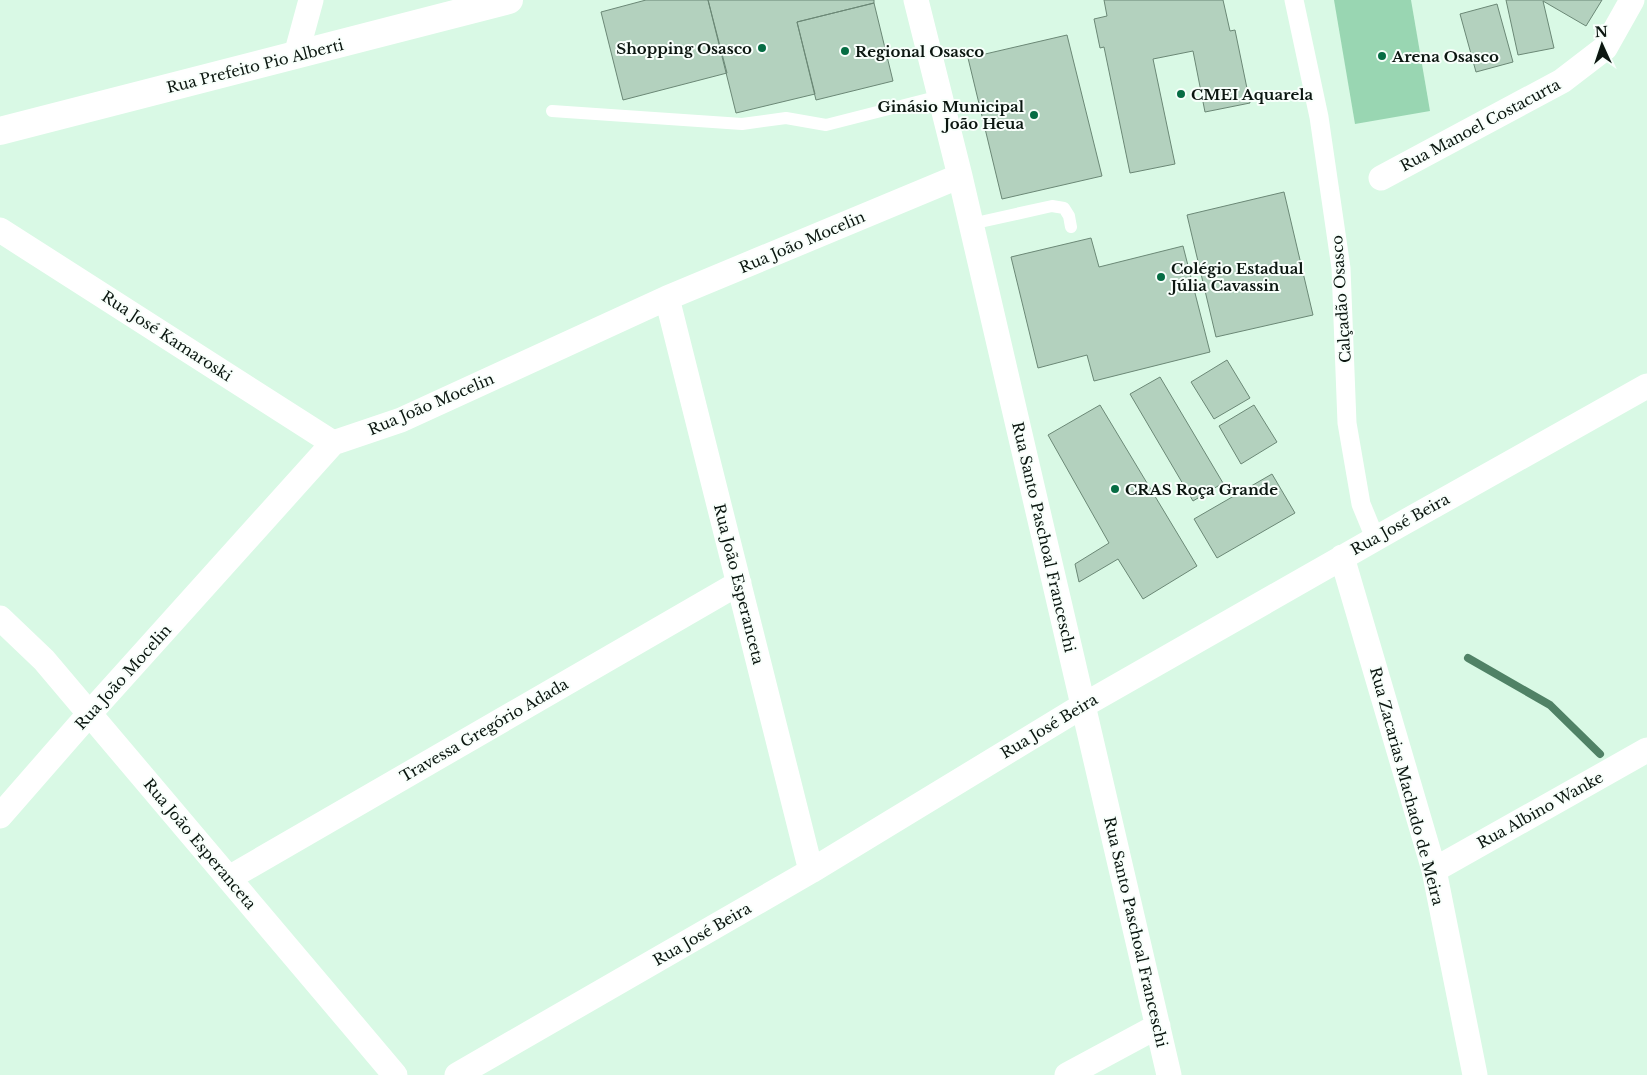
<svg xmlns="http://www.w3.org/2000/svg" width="1647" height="1075" viewBox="0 0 1647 1075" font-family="'Libre Baskerville',serif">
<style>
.green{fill:#99d6b2}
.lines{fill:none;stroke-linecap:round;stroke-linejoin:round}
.stream{stroke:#508266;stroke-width:8}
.building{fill:#b3d1be;stroke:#6b8876}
.service{stroke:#fff;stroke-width:12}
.pedestrian{stroke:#fff;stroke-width:19}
.minor{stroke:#fff;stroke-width:25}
.secondary{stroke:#fff;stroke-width:28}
.poi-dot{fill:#066d44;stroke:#f8fffb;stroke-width:2}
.labels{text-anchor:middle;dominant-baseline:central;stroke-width:4;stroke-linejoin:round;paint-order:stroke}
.poi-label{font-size:15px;font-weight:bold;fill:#0b1610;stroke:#f8fffb;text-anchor:start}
.street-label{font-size:15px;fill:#0b1610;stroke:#f8fffb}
</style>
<rect width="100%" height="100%" fill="#d9f9e5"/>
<!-- green -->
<path class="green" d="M1334,0H1411L1430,111L1355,124Z"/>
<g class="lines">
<!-- stream -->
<path class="stream" d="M1468,658L1550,705L1600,754"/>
</g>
<!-- building -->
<path class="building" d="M646,0H708L727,73L623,100L601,12Z
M708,0H874V3L797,22L815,94L736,113Z
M1104,0H1223L1230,31L1235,30L1250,103L1205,112L1193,51L1153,59L1175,164L1130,173L1104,47L1100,48L1094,19L1107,16Z
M1506,0H1602L1586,26L1543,1L1554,48L1518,55Z
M874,3L893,81L816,100L797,22Z
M1497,4L1513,62L1476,72L1460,14Z
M1067,35L1102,176L1002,199L968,58Z
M1284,192L1313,315L1216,337L1187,215Z
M1091,238L1099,267L1183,246L1210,352L1094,381L1087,355L1038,368L1011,257Z
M1227,360L1250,398L1214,419L1191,382Z
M1160,377L1223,483L1193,501L1130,394Z
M1100,405L1197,566L1143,599L1118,559L1079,582L1075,564L1109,543L1048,435Z
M1254,405L1277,442L1241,464L1219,426Z
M1272,474L1295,513L1217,558L1194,519Z"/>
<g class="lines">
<!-- service -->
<path class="service" d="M552,111L742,124L786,118L826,125L940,96
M971,224L1052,206L1064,208L1069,216L1071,227"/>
<!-- pedestrian -->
<path class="pedestrian" d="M1294,0L1319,117L1341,268L1347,423L1361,504L1375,538"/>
<!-- minor -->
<path class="minor" d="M916,0L960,176L1169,1075
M296,55L311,0
M1381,178L1562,81L1605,48L1632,0
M0,230L333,443
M667,298L811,871
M1342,557L1434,870L1475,1075
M0,618L44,660L395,1075
M0,816L90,713L333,443L401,420L667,298L960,176
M1434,870L1647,750
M229,878L739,583
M457,1075L811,871L1084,705L1396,527L1647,386
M1067,1075L1158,1026"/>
<!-- secondary -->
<path class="secondary" d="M0,131L509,0"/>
</g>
<!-- markers -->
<g class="poi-dot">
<circle cx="762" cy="48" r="5"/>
<circle cx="845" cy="51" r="5"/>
<circle cx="1382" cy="56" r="5"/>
<circle cx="1181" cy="94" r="5"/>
<circle cx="1034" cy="115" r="5"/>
<circle cx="1161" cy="277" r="5"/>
<circle cx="1115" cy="489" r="5"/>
</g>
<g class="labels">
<!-- poi labels -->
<g class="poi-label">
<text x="752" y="48" text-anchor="end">Shopping Osasco</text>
<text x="855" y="51">Regional Osasco</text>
<text x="1392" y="56">Arena Osasco</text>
<text x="1191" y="94">CMEI Aquarela</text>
<text x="1024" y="106" text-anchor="end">Ginásio Municipal<tspan x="1024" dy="17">João Heua</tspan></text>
<text x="1171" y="268">Colégio Estadual<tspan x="1171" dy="17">Júlia Cavassin</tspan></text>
<text x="1125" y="489">CRAS Roça Grande</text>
</g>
<!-- street labels -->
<g class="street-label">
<text transform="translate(255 66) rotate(-14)">Rua Prefeito Pio Alberti</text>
<text transform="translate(1480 125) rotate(-28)">Rua Manoel Costacurta</text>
<text transform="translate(802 242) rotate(-23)">Rua João Mocelin</text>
<text transform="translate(1341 299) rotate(-94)">Calçadão Osasco</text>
<text transform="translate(167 336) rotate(33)">Rua José Kamaroski</text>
<text transform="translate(431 404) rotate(-23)">Rua João Mocelin</text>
<text transform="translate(1400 524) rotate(-29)">Rua José Beira</text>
<text transform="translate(1044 537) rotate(77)">Rua Santo Paschoal Franceschi</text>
<text transform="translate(739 584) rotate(76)">Rua João Esperanceta</text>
<text transform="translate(123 677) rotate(-48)">Rua João Mocelin</text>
<text transform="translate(1049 726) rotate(-31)">Rua José Beira</text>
<text transform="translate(484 730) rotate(-30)">Travessa Gregório Adada</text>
<text transform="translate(1407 786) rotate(75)">Rua Zacarias Machado de Meira</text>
<text transform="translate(1540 810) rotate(-29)">Rua Albino Wanke</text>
<text transform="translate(200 844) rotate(50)">Rua João Esperanceta</text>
<text transform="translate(1136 932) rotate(77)">Rua Santo Paschoal Franceschi</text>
<text transform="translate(702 934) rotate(-30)">Rua José Beira</text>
</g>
</g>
<!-- north arrow -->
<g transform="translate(1602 45) rotate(357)" stroke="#f8fffb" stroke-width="4" paint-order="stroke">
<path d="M0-4L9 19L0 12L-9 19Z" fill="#0b1610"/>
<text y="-8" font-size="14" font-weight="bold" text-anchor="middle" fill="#0b1610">N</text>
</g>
</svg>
